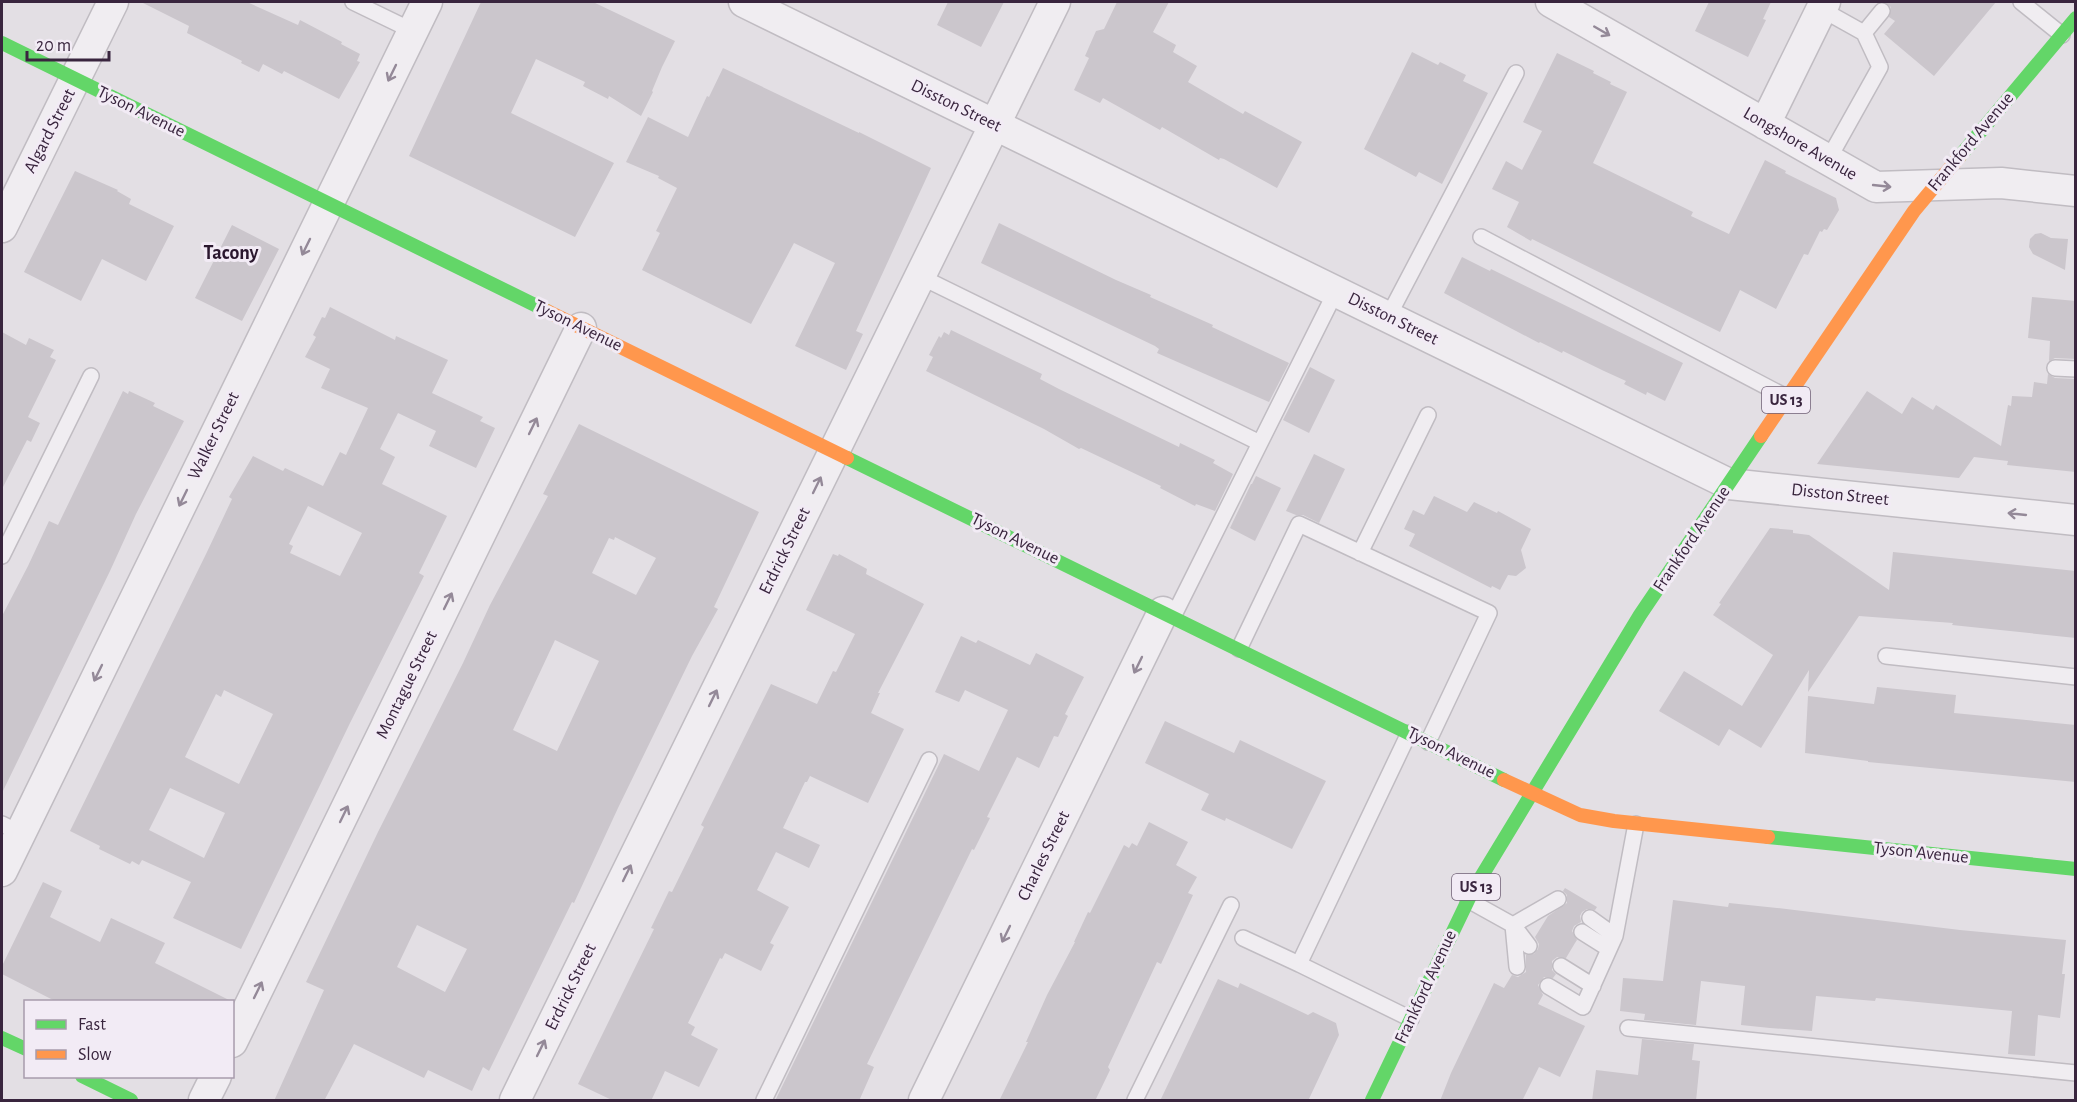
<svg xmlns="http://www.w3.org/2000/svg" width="2077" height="1102" viewBox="0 0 2077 1102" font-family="'Alegreya Sans',sans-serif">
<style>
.building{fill:#cbc6cc;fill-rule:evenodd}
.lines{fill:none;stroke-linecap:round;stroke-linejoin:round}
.lane-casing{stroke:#c0bcc2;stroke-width:18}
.street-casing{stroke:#c0bcc2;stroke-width:33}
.lane{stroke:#f0edf1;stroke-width:15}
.street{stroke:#f0edf1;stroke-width:30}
.fast{stroke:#63d668;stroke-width:14}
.slow{stroke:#ff974d;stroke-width:14}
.oneway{stroke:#948998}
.labels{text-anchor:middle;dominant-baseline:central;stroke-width:6;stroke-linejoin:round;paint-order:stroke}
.shield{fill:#f2ebf5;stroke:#706075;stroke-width:1.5}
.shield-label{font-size:16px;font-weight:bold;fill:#39253e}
.street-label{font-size:18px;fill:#39253e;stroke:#f2ebf5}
.neighbourhood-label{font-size:20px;font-weight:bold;fill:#2a172e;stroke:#f2ebf5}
</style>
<rect width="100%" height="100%" fill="#e3dfe4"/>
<!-- building -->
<path class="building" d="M141,2H247L298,25L300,20L342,42L341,44L360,54L357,61L360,62L339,99L284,71L282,74L263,64L259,72L241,63L242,61L187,33L189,26Z
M481,2H593L675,41L662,67L652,91L653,92L641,116L609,96L608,99L583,86L585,82L536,59L511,113L614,163L575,237L409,156Z
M948,2H1004L981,47L937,25Z
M1117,2H1169L1153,32L1176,45L1173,52L1197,66L1188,82L1243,114L1245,111L1302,142L1277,188L1224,159L1220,158L1219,160L1162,127L1160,130L1103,98L1100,103L1074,90L1089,58L1085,56L1096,31L1104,29Z
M1709,2H1771L1763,19L1766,20L1748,57L1695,31Z
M1884,2H1996L1934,76L1884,34L1895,21L1889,17L1891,7Z
M1412,52L1438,65L1440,62L1466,75L1463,81L1488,93L1442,184L1419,172L1416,177L1364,149Z
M1557,53L1594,71L1593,73L1611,82L1610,84L1627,92L1593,163L1693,212L1691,216L1729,234L1765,160L1786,171L1785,173L1836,198L1839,210L1827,230L1824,229L1822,232L1820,231L1808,255L1804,254L1776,309L1740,290L1720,332L1532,239L1531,241L1507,227L1519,202L1492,189L1506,161L1522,170L1542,131L1523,122Z
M723,68L859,133V132L931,168L856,331L863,334L846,370L795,346L835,263L794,243L751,324L642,270L660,233L656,231L677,188L658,178L659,176L626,162L648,117L688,137L707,96L709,97Z
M75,171L118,190L117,191L131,199L129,204L174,226L146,281L102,259L81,301L24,272Z
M999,223L1116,280L1151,295L1150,297L1213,325L1212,327L1289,363L1269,402L1157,353L1159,349L1155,346L981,263Z
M232,225L279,249L242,321L195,298Z
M2041,233L2051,238L2068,239L2065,270L2033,254L2029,247L2030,239L2035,234Z
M1462,257L1490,271L1491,269L1683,363L1665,401L1647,392L1646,395L1624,384L1626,381L1604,371L1563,351L1562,353L1540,342L1539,343L1444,293Z
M2032,297L2076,301V359L2055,358L2049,361L2050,341L2028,338Z
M330,307L395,340L396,336L448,360L432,393L483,417L480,421L495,428L476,468L429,446L436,431L398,413L380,449L395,457L382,484L447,516L419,573L424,576L350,723L241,949L173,918L191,882L142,860L139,865L132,861L130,864L99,849L100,846L70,831L207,552L232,499L229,497L253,456L283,471L285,468L323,486L340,452L346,455L368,408L321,388L330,369L305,357L316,337L313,335L322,317L325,318ZM308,506L362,533L340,576L290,553L293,546L289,544ZM224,690L273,714L239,784L185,757L216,694L221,697ZM170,788L225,813L204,858L149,830Z
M951,330L1042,374L1040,379L1059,389L1179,447L1180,443L1215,460L1213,463L1233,474L1215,511L1196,504L1195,506L1160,488L1161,486L1081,448L1079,449L1044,429L926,371L933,357L929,355L939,336L941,338L944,332L949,335Z
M2,332L26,345L29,338L54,350L50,357L56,360L28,417L40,423L31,442L27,440L2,489Z
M1310,367L1335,380L1309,433L1283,420Z
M2048,374L2055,378L2076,379V472L2007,465L2008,461L1974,457L1959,478L1817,464L1867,391L1902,414L1912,397L1933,410L1936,405L2001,446L2008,405L2011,406L2012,396L2032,397L2034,382L2047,384Z
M123,391L128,394L129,391L155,403L153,406L184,421L136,514L110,571L2,793V616L28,566L49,521L58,525Z
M579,424L759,512L714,607L718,609L692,656L618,808L574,903L572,902L489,1071L483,1067L472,1091L428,1070L424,1078L354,1044L324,1101H274L324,990L306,982L378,832L463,663L490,605L548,496L543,494ZM615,537L656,558L636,595L592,573L609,538L614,540ZM555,640L599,661L557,751L513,730ZM417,925L467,949L445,992L397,967Z
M1314,454L1345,469L1319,523L1303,515H1296L1286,511Z
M1256,476L1281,488L1255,541L1230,528L1251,484H1252Z
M1434,496L1467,512L1474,502L1497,513L1498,511L1531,529L1521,550L1526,568L1516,576L1508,575L1500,590L1492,586L1491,588L1409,546L1415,534L1404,529L1413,510L1424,515Z
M1770,528L1793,530V533L1809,535L1889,590L1893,552L2076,571V638L1952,625L1953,623L1859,616L1808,692L1809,670L1761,748L1729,729L1719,746L1659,711L1684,671L1742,706L1773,655L1713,615L1721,604L1719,603Z
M833,554L838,556L839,554L867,569L866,574L924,604L878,693H880L871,713L904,729L868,803L810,776L807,782H805L783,828L820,845L809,868L776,852L757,890L789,907L770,943L774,945L761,971L725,953L722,959L720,958L688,1023L695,1027L691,1035L718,1049L699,1087L665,1071L651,1101H614L578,1084L654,929L651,928L669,891L672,892L704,827L701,825L762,702L771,684L817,704L833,671L836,672L855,634L806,610Z
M961,636L976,643L978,640L1030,665L1036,653L1084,677L1065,714L1068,716L1058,737L1054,736L1039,768L1017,757L987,817L990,818L974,850L972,849L867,1064L874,1067L859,1101H775L944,754L979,771L1008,710L965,690L959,702L935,692Z
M1877,687L1956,695L1954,713L2076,725V782L1868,762V761L1805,753L1808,696L1874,704Z
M1165,721L1234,753L1240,740L1326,781L1292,849L1226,818L1225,821L1201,810L1209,794L1145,763Z
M1149,822L1188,842L1176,865L1197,877L1188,893L1193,895L1161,964L1157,962L1108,1067L1110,1070L1095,1101H999L1028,1042H1026L1047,995L1075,942H1074L1088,912L1090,913L1124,845L1129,848L1132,843L1137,846Z
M43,882L62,891L50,917L100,942L111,918L165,943L155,963L233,1002H57L2,974V966Z
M1565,888L1597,907L1595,910L1587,909L1582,912L1580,916L1581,922L1574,926L1572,931L1577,940L1575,943L1566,958L1557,957L1552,961V970L1556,974L1553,978L1544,977L1538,985L1543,995L1538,1004L1585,1026L1560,1077L1539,1067L1522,1101H1440L1451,1073L1494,983L1504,988L1512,975L1518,977L1526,972V955L1534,954L1538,949L1539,944L1535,937L1548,916L1567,903V895L1563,891Z
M1673,900L1728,907L1729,903L1777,908L1960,930L2066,940L2062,974H2065L2060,1018L2038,1015L2035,1056L2008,1054L2012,1011L1876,998L1875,1001L1816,996L1812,1031L1770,1028L1741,1025L1745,986L1701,981L1696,1025L1644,1020L1645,1014L1620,1011L1623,978L1663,981Z
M1218,979L1238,988L1240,983L1308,1015L1313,1012L1336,1023L1339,1035L1308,1101H1160Z
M1642,1039L1694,1044L1692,1060L1700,1061L1696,1101H1592L1596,1070L1638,1075Z"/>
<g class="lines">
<defs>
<path id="lane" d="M353,2L413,31
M2021,2L2062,35
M1821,9L1864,33L1882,11
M1828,160L1880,67L1864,33
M1481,237L1788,398
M919,276L1260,443
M1388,317L1516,73
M2055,368L2076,369
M1360,553L1428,415
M2,556L91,376
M1173,617L1336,291
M1239,649L1299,524L1489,613L1428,742
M1886,656L2076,677
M1409,733L1299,964L1411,1019
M2,824L20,833
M1468,900L1513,925L1517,967
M1590,918L1615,936
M1513,925L1558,899
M1513,925L1529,946
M1582,932L1609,949
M1243,938L1299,964
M1561,966L1593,986
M1548,986L1583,1007L1615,936L1636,824
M1628,1028L2076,1073
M764,1100L929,760
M1135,1100L1231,905"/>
<path id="street" d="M744,2L1729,484L2076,520
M1551,2L1876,187L2001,183L2076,191
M1765,124L1825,2
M2,227L113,2
M2,871L427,2
M232,1042L581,328
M204,1100L216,1076
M515,1100L1055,2
M924,1100L1163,612"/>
</defs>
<!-- lane casing -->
<use href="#lane" class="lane-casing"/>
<!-- street casing -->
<use href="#street" class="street-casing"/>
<!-- lane -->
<use href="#lane" class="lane"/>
<!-- street -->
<use href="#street" class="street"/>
<!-- fast -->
<path class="fast" d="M2,43L547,311
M1960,156L2076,18
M847,458L1504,780
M1768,837L2076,869
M2,1038L26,1049
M82,1076L131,1100
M1372,1100L1472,892L1640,615L1761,436"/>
<!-- slow -->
<path class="slow" d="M547,311L847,458
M1761,436L1914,211L1960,156
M1504,780L1580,815L1614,821L1768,837"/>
</g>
<!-- one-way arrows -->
<defs><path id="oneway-shaft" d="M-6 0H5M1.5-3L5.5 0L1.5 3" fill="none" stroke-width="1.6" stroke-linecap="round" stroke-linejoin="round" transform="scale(1.5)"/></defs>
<g class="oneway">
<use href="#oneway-shaft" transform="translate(1602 31) rotate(30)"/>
<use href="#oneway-shaft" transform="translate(392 73) rotate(116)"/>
<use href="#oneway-shaft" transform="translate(1882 186) rotate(6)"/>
<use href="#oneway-shaft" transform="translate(306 247) rotate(116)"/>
<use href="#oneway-shaft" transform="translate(533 426) rotate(-64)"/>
<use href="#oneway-shaft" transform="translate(817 485) rotate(-64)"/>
<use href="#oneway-shaft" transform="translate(183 498) rotate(116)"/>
<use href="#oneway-shaft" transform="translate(2017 514) rotate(-174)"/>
<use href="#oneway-shaft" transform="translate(448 601) rotate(-64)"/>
<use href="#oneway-shaft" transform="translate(1138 665) rotate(116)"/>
<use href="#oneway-shaft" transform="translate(98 673) rotate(116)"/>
<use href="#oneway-shaft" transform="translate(713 698) rotate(-64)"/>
<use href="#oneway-shaft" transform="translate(344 814) rotate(-64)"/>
<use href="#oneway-shaft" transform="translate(627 873) rotate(-64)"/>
<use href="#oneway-shaft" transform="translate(1006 934) rotate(116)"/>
<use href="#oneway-shaft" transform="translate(258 990) rotate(-64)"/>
<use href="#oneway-shaft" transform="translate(541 1048) rotate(-64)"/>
</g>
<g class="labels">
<!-- shield labels -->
<g class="shield">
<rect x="1762" y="387" width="48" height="26" rx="4.5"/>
<rect x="1452" y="874" width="48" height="26" rx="4.5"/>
</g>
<g class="shield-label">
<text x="1786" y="400">US 13</text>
<text x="1476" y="887">US 13</text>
</g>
<!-- street labels -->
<g class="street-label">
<text transform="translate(956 106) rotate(26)">Disston Street</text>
<text transform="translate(141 112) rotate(26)">Tyson Avenue</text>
<text transform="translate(50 131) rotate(-63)">Algard Street</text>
<text transform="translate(1971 142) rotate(-50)">Frankford Avenue</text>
<text transform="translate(1800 144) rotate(30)">Longshore Avenue</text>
<text transform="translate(1393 319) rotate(26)">Disston Street</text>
<text transform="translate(578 326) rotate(26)">Tyson Avenue</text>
<text transform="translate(214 436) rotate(-64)">Walker Street</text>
<text transform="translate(1840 495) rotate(6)">Disston Street</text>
<text transform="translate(1015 539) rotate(26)">Tyson Avenue</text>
<text transform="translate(1692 539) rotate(-56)">Frankford Avenue</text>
<text transform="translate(785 551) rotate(-64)">Erdrick Street</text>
<text transform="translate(407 685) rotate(-64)">Montague Street</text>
<text transform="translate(1451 753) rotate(26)">Tyson Avenue</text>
<text transform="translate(1921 853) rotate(6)">Tyson Avenue</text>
<text transform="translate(1044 856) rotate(-64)">Charles Street</text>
<text transform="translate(571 987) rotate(-64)">Erdrick Street</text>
<text transform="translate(1426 987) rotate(-65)">Frankford Avenue</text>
</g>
<!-- neighbourhood labels -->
<g class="neighbourhood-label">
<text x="231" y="253">Tacony</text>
</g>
</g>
<!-- border -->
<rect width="2077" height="1102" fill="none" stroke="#39253e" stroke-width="6"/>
<!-- legend -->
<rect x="24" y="1000" width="210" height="78" fill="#f2ebf5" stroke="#a89cac" stroke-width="1.5"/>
<rect x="36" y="1020" width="30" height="9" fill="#63d668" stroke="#a89cac" stroke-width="1.5"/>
<text x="78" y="1030" font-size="18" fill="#39253e">Fast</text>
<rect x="36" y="1050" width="30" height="9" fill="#ff974d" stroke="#a89cac" stroke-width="1.5"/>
<text x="78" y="1060" font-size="18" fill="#39253e">Slow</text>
<!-- scale -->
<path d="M27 51v9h82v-9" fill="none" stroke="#39253e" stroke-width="3"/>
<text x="36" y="51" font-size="18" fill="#39253e" stroke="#f2ebf5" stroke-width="4.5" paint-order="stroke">20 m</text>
</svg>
